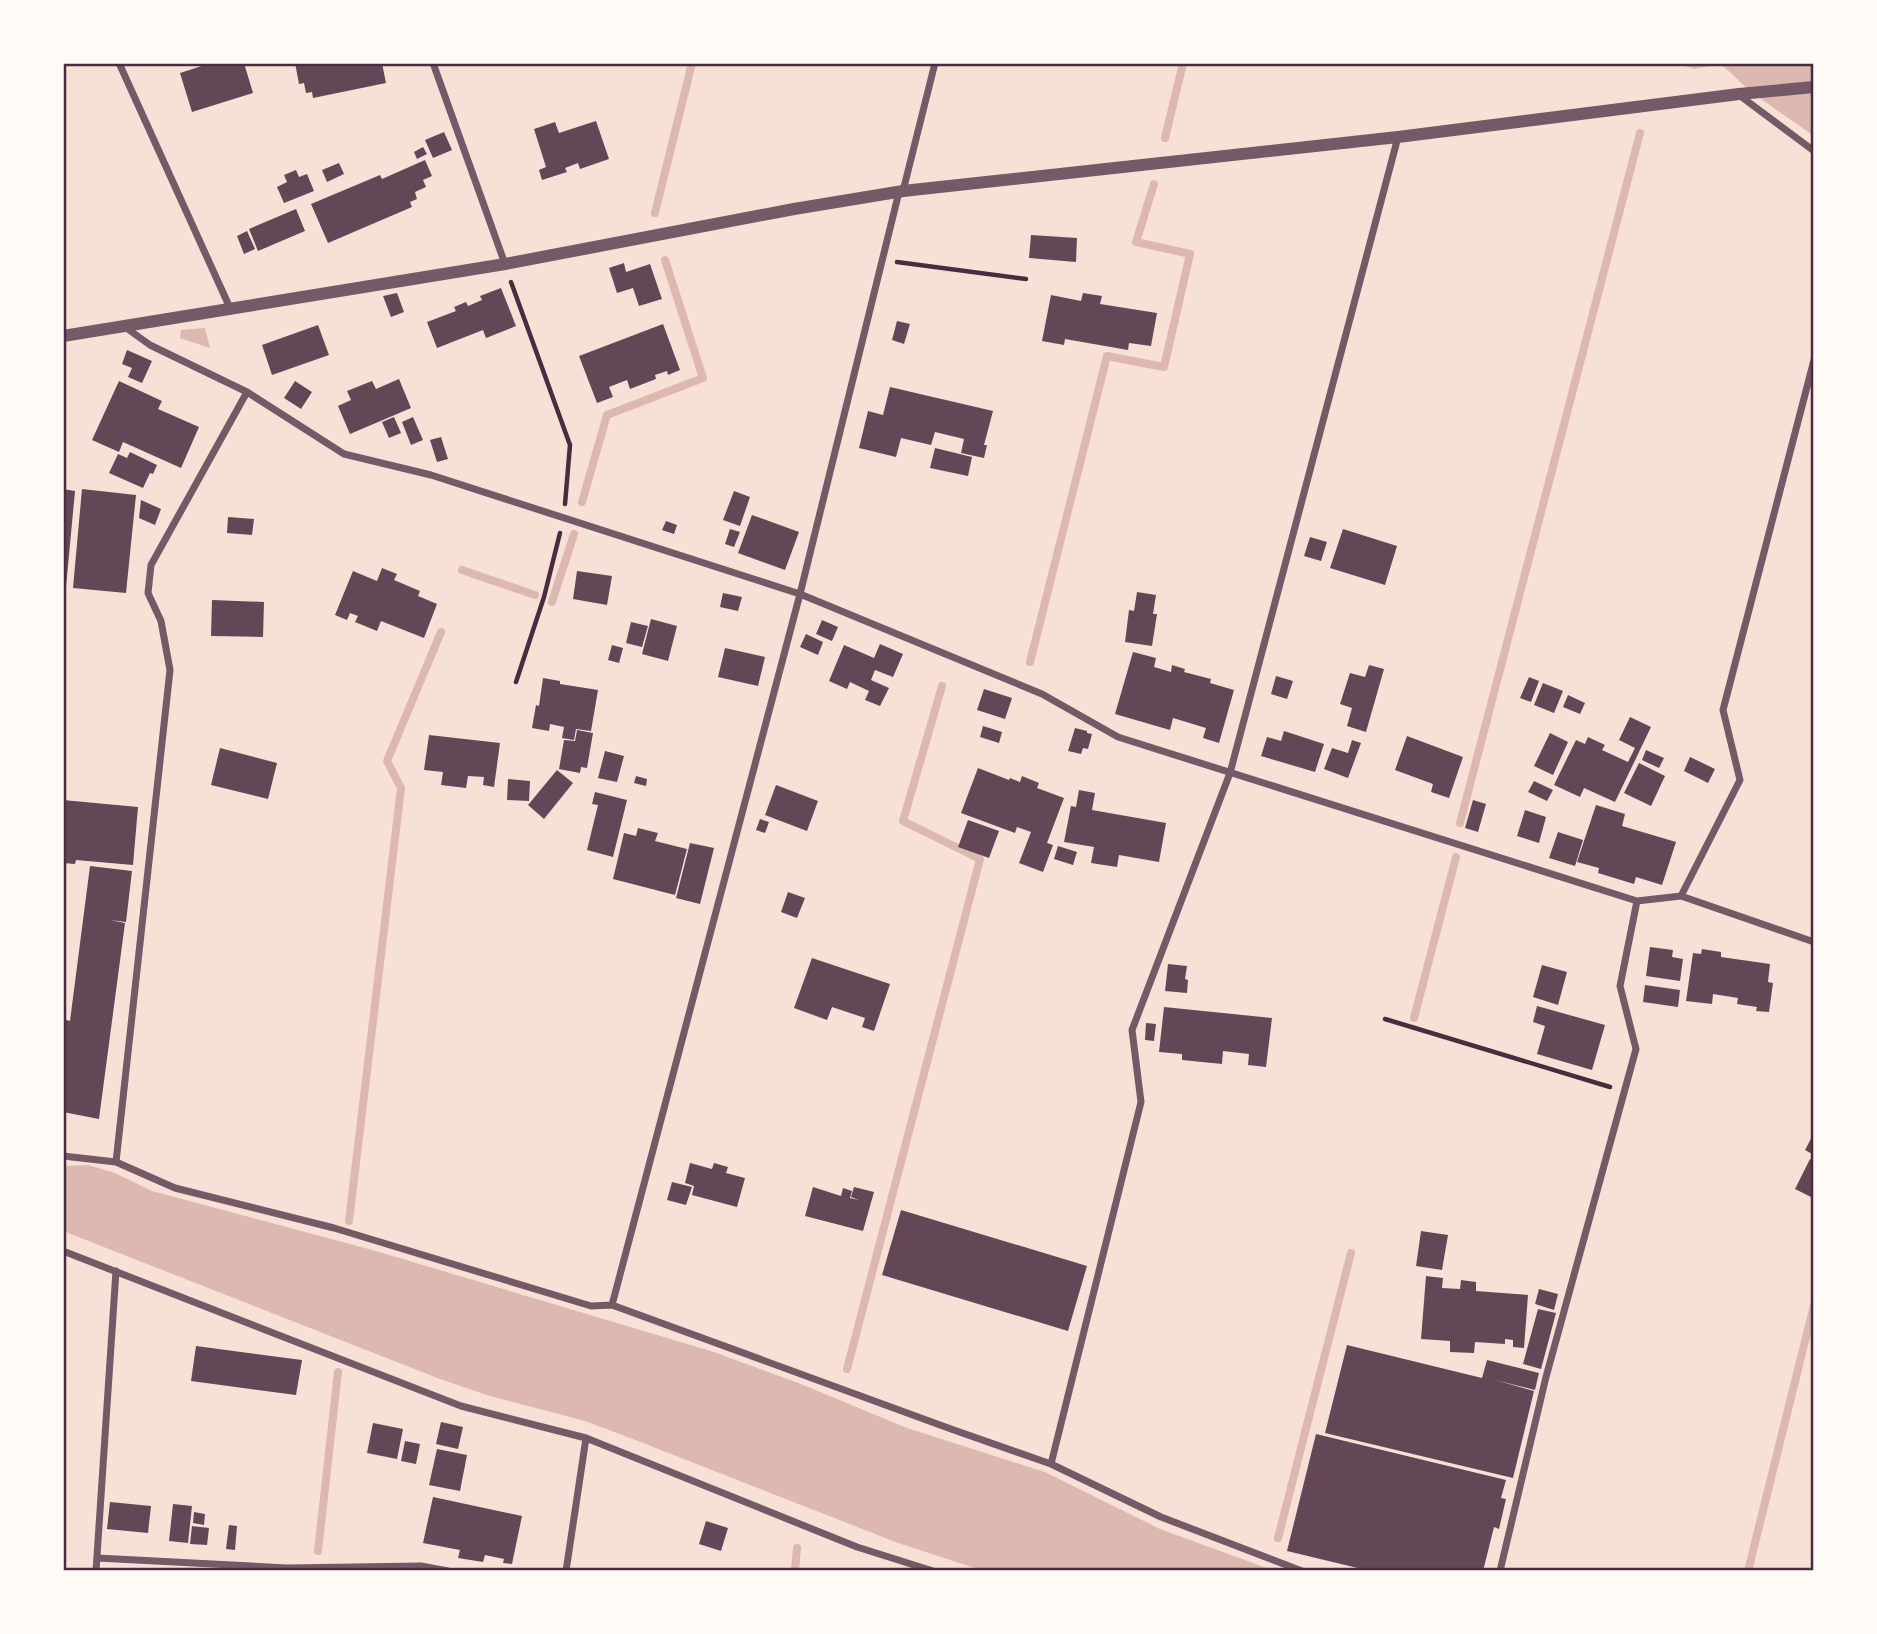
<svg xmlns="http://www.w3.org/2000/svg" width="1877" height="1634" viewBox="0 0 1877 1634" font-family="Lato,sans-serif">
<style>
.water{fill:#dcb8b0}
.lines{fill:none;stroke-linecap:round;stroke-linejoin:round}
.stream{stroke:#dcb8b0;stroke-width:8}
.building{fill:#644757}
.path{stroke:#4a2c40;stroke-width:4.5}
.minor{stroke:#755966;stroke-width:7}
.tertiary{stroke:#755966;stroke-width:12}
.neatline{fill:none;stroke:#4a2c40;stroke-width:2.5}
</style>
<rect width="100%" height="100%" fill="#f7e1d7"/>
<!-- water -->
<path class="water" d="M1676,63H1814V136C1794,122 1773,108 1753,93C1740,84 1733,72 1719,64L1694,69Z
M205,328L210,348L180,338L181,330Z
M88,1165L115,1173L152,1191L376,1251L714,1352L801,1384L907,1428L1045,1472L1160,1529L1275,1571H984L898,1543L638,1441L585,1421L490,1396L440,1379L63,1231V1166Z"/>
<g class="lines">
<!-- stream -->
<path class="stream" d="M1165,138L1183,63
M655,213L692,63
M582,502L607,415L703,378L665,260
M462,570L535,595
M552,602L574,534
M1030,662L1107,356L1164,367L1190,254L1136,242L1154,184
M1460,823L1640,133
M1414,1018L1456,857
M349,1221L401,788L387,761L441,632
M847,1369L980,859L903,821L942,686
M1278,1538L1351,1253
M318,1551L338,1372
M795,1571L797,1548
M1748,1571L1814,1305"/>
</g>
<!-- building -->
<path class="building" d="M211,63H244L253,93L192,112L180,73Z
M295,63H382L386,83L313,98L312,92L306,93L304,83L299,84Z
M596,121L609,159L580,169L578,163L565,168L567,172L542,180L539,170L546,167L534,129L555,122L559,133Z
M444,132L452,150L433,158L425,140Z
M423,147L427,154L417,159L414,152Z
M425,160L432,176L423,180L426,187L415,192L417,199L410,202L412,207L328,243L311,204L380,175L382,179Z
M339,163L344,174L327,182L322,170Z
M296,170L299,177L307,174L314,191L284,203L277,187L287,182L284,175Z
M296,209L305,231L258,251L249,229Z
M247,231L255,249L244,254L237,236Z
M1031,235L1077,238L1076,262L1029,258Z
M624,263L626,272L650,264L662,299L639,306L633,288L617,293L609,268Z
M501,288L516,326L486,338L483,330L437,348L427,322L456,311L454,307L466,302L468,306L482,300L480,296Z
M397,293L404,312L391,317L383,296Z
M1083,293L1102,296L1100,304L1157,313L1151,346L1129,343L1128,350L1065,339L1064,345L1042,341L1051,295L1081,301Z
M897,321L910,324L904,344L892,340Z
M663,324L680,370L668,375L667,371L655,375L656,379L630,389L627,380L609,387L613,397L597,403L579,356Z
M318,325L329,355L272,375L262,345Z
M127,350L152,361L142,383L128,377L132,368L122,364Z
M399,379L411,408L350,434L338,406L351,400L347,391L372,381L376,389Z
M119,381L162,401L158,409L199,427L181,468L123,442L119,452L92,440Z
M295,381L312,392L301,409L284,398Z
M890,387L993,411L984,445H987L984,458L961,453L964,439L935,432L931,445L901,438L896,457L859,448L868,411L883,415Z
M394,417L401,433L389,438L382,422Z
M413,417L423,440L411,445L402,422Z
M441,437L448,459L437,462L430,440Z
M935,448L972,457L968,476L930,468Z
M130,452L157,465L153,474L150,473L143,488L109,473L118,454L127,458Z
M63,489L75,491L66,587H63Z
M82,489L136,495L126,593L73,588Z
M734,491L750,497L740,526L723,520Z
M141,500L161,509L155,525L139,518Z
M752,515L799,532L785,570L738,553Z
M228,517L254,519L252,535L227,533Z
M666,521L677,525L674,534L662,530Z
M730,529L740,532L734,547L725,544Z
M1343,529L1397,546L1385,585L1330,568Z
M1310,537L1327,542L1321,561L1304,556Z
M382,568L397,574L394,580L420,591L418,596L437,604L424,638L381,621L377,631L355,622L358,616L350,613L347,620L335,615L353,571L377,581Z
M577,571L612,576L607,605L573,599Z
M1137,592L1156,595L1153,614H1157L1152,646L1125,642L1129,610L1134,611Z
M723,593L742,597L738,611L720,607Z
M212,600L264,602L263,637L211,636Z
M651,619L677,626L668,661L642,654Z
M822,620L838,627L832,641L816,634Z
M631,622L648,626L642,647L626,643Z
M806,634L823,642L818,655L800,647Z
M880,644L903,654L893,677L875,670L871,680L889,688L880,706L865,700L869,691L850,682L847,689L829,681L844,645L874,658Z
M612,645L623,648L619,663L608,660Z
M725,648L765,657L758,686L718,677Z
M1133,652L1156,658L1154,667L1171,672L1172,665L1185,669L1184,672L1211,679L1210,683L1234,690L1219,743L1203,738L1206,728L1173,718L1170,730L1115,714Z
M1369,665L1384,669L1366,732L1347,726L1352,708L1340,704L1350,673L1365,677Z
M1276,676L1293,681L1287,699L1271,694Z
M1529,677L1539,681L1531,702L1520,698Z
M543,678L560,681V684L598,690L591,731L576,729L574,740L562,738L564,727L550,724L549,731L532,728L536,705L539,706Z
M1543,683L1563,691L1554,713L1534,705Z
M984,689L1012,698L1005,719L977,710Z
M1568,695L1585,703L1580,714L1563,707Z
M1630,717L1651,727L1615,802L1584,788L1580,797L1554,785L1576,740L1585,744L1588,737L1605,745L1602,750L1628,762L1635,748L1619,740Z
M983,726L1002,732L999,743L980,737Z
M1075,728L1087,731V733L1092,734L1088,749L1083,748L1081,754L1068,751Z
M577,730L593,733L587,768L581,767L580,773L559,769L564,740L575,741Z
M1284,731L1324,744L1315,772L1261,756L1267,737L1281,741Z
M1550,733L1568,742L1553,775L1534,766Z
M429,735L500,743L494,787L483,785L484,777L468,776L466,788L441,785L443,772L424,770Z
M1407,736L1463,757L1449,798L1431,792L1433,784L1395,770Z
M1352,740L1361,743L1348,778L1324,769L1332,748L1348,753Z
M220,748L277,763L268,799L211,785Z
M1646,750L1664,758L1659,768L1642,760Z
M605,751L624,756L617,782L598,778Z
M1690,757L1715,769L1708,783L1684,771Z
M1639,763L1665,776L1651,806L1624,793Z
M978,768L1009,780L1010,778L1020,782L1022,776L1039,783L1037,788L1064,798L1047,843L1053,845L1043,872L1019,863L1031,832L1017,827L1015,833L961,813Z
M557,770L573,783L544,819L528,805Z
M636,776L647,779L646,786L634,783Z
M508,779L530,781L529,801L507,800Z
M1534,781L1553,790L1547,801L1528,792Z
M776,785L818,801L807,831L765,815Z
M1079,790L1095,793L1092,810L1166,823L1159,862L1119,855L1117,867L1091,863L1094,847L1064,842L1071,806L1076,807Z
M595,792L627,800L613,857L587,850L598,805L592,804Z
M63,800L138,807L133,865L76,860L75,864L63,863Z
M1473,800L1486,804L1478,832L1465,828Z
M1596,805L1625,814L1622,826L1676,842L1662,885L1636,877L1634,884L1598,873L1599,868L1577,862Z
M1525,810L1546,817L1539,843L1517,836Z
M760,819L769,822L765,833L756,830Z
M968,820L999,831L989,858L958,847Z
M638,828L658,833L655,841L687,849L675,895L613,879L624,833L636,836Z
M1558,832L1583,840L1575,866L1549,858Z
M690,843L714,848L700,904L676,898Z
M1058,846L1077,852L1073,865L1054,859Z
M90,866L132,871L126,922L110,920L125,923L99,1119L63,1112V1019L70,1021Z
M788,892L805,898L797,918L781,912Z
M1650,947L1673,950L1672,957L1683,959L1680,981L1646,976Z
M1702,949L1721,952V957L1770,964L1768,982L1773,983L1769,1012L1756,1011L1757,1007L1737,1004L1738,998L1713,994L1712,1004L1686,1001L1693,953L1701,954Z
M812,958L890,984L874,1031L862,1027L865,1018L832,1007L827,1020L794,1008Z
M1168,964L1187,966L1185,979L1188,980L1187,993L1165,991Z
M1542,965L1567,972L1558,1005L1533,997Z
M1645,985L1680,990L1678,1007L1643,1002Z
M1537,1006L1605,1025L1592,1070L1537,1054L1545,1026L1533,1022Z
M1164,1007L1272,1018L1266,1067L1248,1065L1249,1054L1223,1051L1222,1064L1182,1060V1054L1159,1052Z
M1146,1023L1156,1024L1154,1041L1145,1040Z
M1814,1133V1155L1805,1150Z
M1810,1159L1814,1161V1195L1812,1194L1811,1197L1795,1189Z
M690,1163L712,1169L714,1163L728,1167L726,1173L745,1178L737,1207L692,1195L694,1186L685,1183Z
M672,1182L692,1187L686,1205L667,1200Z
M813,1187L841,1196L843,1188L852,1191L850,1198L859,1200L851,1197L854,1187L874,1192L863,1231L805,1216Z
M901,1210L1087,1266L1068,1331L882,1275Z
M1421,1231L1448,1235L1442,1270L1416,1266Z
M1426,1276L1443,1278L1442,1288L1460,1289L1461,1280L1476,1282V1291L1528,1295L1524,1348L1513,1347V1340L1505,1339V1344L1475,1342L1474,1353L1450,1352V1341L1421,1339Z
M1539,1289L1558,1294L1554,1310L1535,1304Z
M1538,1309L1556,1313L1541,1369L1523,1364Z
M1347,1345L1482,1378L1487,1360L1539,1373L1535,1390L1495,1380L1534,1391L1513,1478L1325,1433Z
M196,1346L302,1360L296,1395L191,1381Z
M441,1422L463,1427L458,1449L436,1444Z
M373,1423L403,1429L397,1459L367,1453Z
M1316,1434L1506,1480L1501,1498L1506,1499L1499,1529L1494,1527L1483,1571H1370L1287,1551Z
M405,1441L420,1444L416,1464L401,1461Z
M437,1449L467,1455L460,1491L429,1485Z
M433,1497L522,1516L512,1564L503,1563L504,1559L485,1555L483,1562L458,1558L460,1550L423,1543Z
M110,1502L151,1506L148,1533L107,1529Z
M173,1504L192,1506L188,1543L169,1541Z
M194,1512L205,1514L204,1525L193,1523Z
M706,1521L728,1528L721,1551L699,1544Z
M229,1525L237,1526L235,1550L226,1549Z
M192,1526L209,1528L207,1545L190,1544Z"/>
<g class="lines">
<!-- path -->
<path class="path" d="M897,262L1026,279
M511,282L570,445L565,504
M516,682L544,597L560,533
M1385,1019L1610,1087"/>
<!-- minor -->
<path class="minor" d="M119,63L230,308
M433,63L505,264
M1739,95L1814,151
M903,191L935,63
M125,327L150,345L247,392L344,454L431,475L800,594L1042,694L1118,737L1637,901L1681,896L1814,942
M1681,896L1740,780L1723,710L1814,360
M63,1156L116,1162L175,1188L334,1228L591,1306L612,1305L951,1429L1051,1464L1161,1517L1302,1571
M116,1162L170,670L161,621L148,593L151,565L247,392
M63,1251L461,1406L586,1438L857,1547L933,1571
M612,1305L800,594L899,192
M1051,1464L1141,1102L1132,1030L1230,773L1398,137
M97,1558L287,1568L421,1566L448,1571
M96,1571L116,1271
M566,1571L586,1438
M1500,1571L1546,1377L1636,1049L1620,986L1637,901"/>
<!-- tertiary -->
<path class="tertiary" d="M63,336L505,264L794,209L903,191L1398,137L1739,94L1814,87"/>
</g>
<!-- border -->
<rect width="1877" height="1634" fill="none" stroke="#fffaf5" stroke-width="130"/>
<rect x="65" y="65" width="1747" height="1504" class="neatline"/>
</svg>
